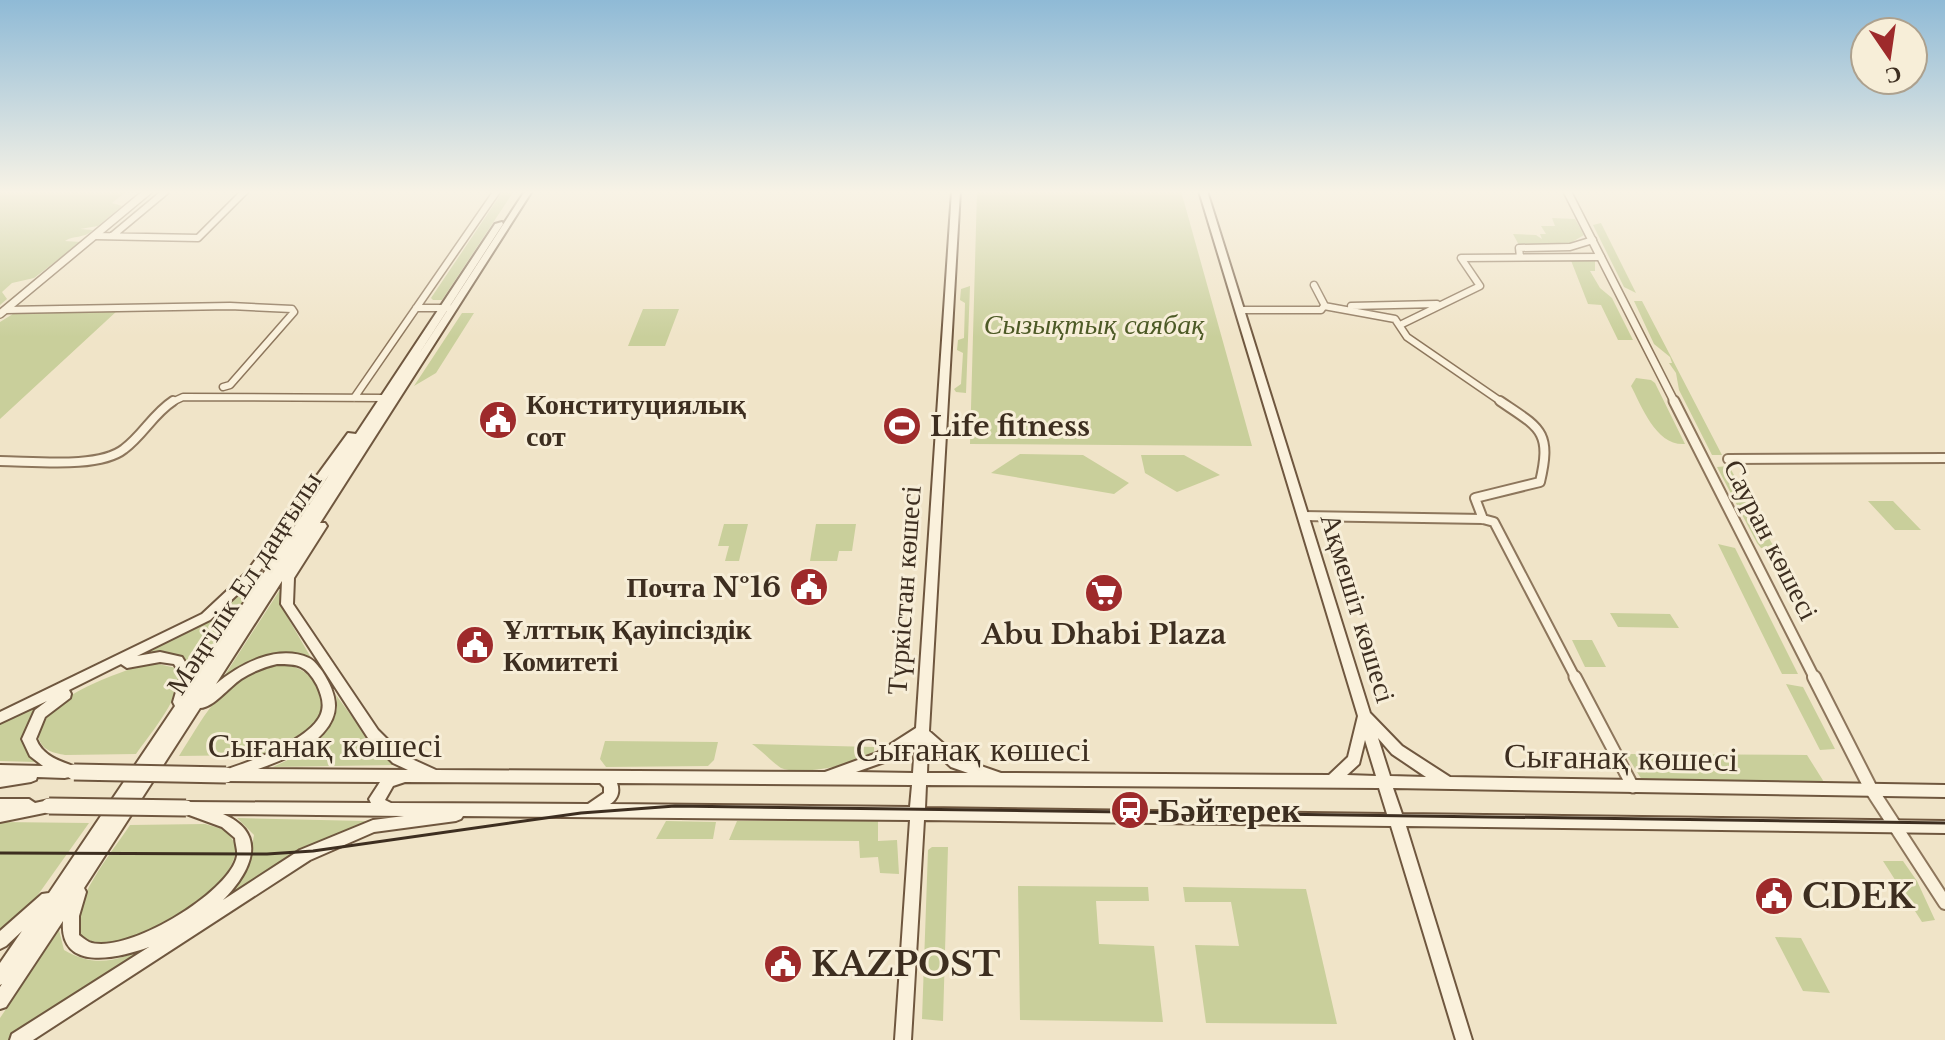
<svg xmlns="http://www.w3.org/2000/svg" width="1945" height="1040" viewBox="0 0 1945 1040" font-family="'Libre Baskerville',serif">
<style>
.green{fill:#c9cf9b}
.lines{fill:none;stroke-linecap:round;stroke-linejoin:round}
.minor-far2-casing{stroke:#8d765c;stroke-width:9}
.minor-far1-casing{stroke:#8d765c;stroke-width:12}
.minor-casing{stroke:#8d765c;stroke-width:15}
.tertiary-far2-casing{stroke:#8d765c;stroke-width:10}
.tertiary-far1-casing{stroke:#8d765c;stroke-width:13}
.tertiary-casing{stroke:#8d765c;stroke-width:16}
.secondary-casing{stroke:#6f573f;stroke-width:4}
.minor-far2{stroke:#faf1dc;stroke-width:6}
.minor-far1{stroke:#faf1dc;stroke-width:8}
.minor{stroke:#faf1dc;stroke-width:11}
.tertiary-far2{stroke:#faf1dc;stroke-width:7}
.tertiary-far1{stroke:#faf1dc;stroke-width:9}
.tertiary{stroke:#faf1dc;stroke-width:12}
.secondary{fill:#faf1dc;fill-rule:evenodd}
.tram{stroke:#3d2e20;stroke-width:3}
.secondary-bridge-casing{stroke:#6f573f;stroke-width:19;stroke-linecap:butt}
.secondary-bridge{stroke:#faf1dc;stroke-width:15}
.labels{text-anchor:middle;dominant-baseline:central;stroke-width:6;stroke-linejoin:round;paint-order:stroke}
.park-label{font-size:28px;font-style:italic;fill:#4d5a26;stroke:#f7eed8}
.poi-label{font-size:28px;font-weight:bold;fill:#3d2e20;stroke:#f7eed8;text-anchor:start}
.street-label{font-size:28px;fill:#3d2e20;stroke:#f7eed8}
.near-street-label{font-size:34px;fill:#3d2e20;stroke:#f7eed8}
.near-poi-label{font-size:34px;font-weight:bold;fill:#3d2e20;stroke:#f7eed8;text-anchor:start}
</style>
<rect width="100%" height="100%" fill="#f0e4c8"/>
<!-- green -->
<path class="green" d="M0,191H141L123,194L112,203L122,206L98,226L80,229L93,230C84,239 73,235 65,241L81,242L34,278L12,283L2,292L7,299L0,305Z
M503,191H514L442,300H433L431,298Z
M977,191H1181L1252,446L970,444Z
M1552,218L1575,219L1584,235L1567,245L1520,247L1513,234L1536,235L1542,239L1540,234H1546L1541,226H1555Z
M1601,223L1636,293L1624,287L1593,225Z
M1570,258L1595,259V271H1590L1600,288L1612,298L1633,340H1618L1601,305L1588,304Z
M970,286L966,393L956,392L954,389L961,384L963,353L957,350L958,340L964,338L965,303L960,300L961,289Z
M1634,301H1642L1722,455H1712L1679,390L1676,373L1669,363H1672L1670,357L1654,344Z
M643,309H679L665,346H628Z
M118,310L0,419V322L16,312Z
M462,313H474L436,373L414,386Z
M1636,378L1651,380L1655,383L1685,444C1656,446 1642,407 1631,386Z
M1020,454L1083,455L1129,483L1114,494L991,473Z
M1141,455H1184L1220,475L1177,492L1145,473Z
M1729,466L1775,549L1761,548L1757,543L1717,467Z
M1868,501H1893L1921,530H1895Z
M724,524H748L739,561H725L729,546H718Z
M816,524H856L852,551H839L837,561H810Z
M1718,544L1735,548L1798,674H1782Z
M260,578L192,678L193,668C177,648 153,655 131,659L215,613Z
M283,585L284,611L314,663L285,655L221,681Z
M1610,613L1670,614L1679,628L1618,627Z
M1572,640H1592L1606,667H1585Z
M154,663L176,668C189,689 149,735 136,754L65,755C54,753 43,751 39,739C28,703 128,667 154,663Z
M272,665C281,665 289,664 297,668C317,676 328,705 317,722C306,738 279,750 262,755L179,756C208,711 219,682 272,665Z
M1786,684L1803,687L1835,749L1820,750Z
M55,695L26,727L22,741L35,762L0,761V721Z
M336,695L376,749L395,765L273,767C301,754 343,734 336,695Z
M605,741L718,742L714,760L708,766L606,767L600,759Z
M752,744L874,747V752C859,765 799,776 781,768C773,763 761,750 752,744Z
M1626,754L1807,755L1824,782L1642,780Z
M237,818L365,821L363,826L325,842L231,895L248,869L254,835Z
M878,820V841L897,840L899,874L880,873L878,857L860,858L859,841L729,840L737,821Z
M666,821L716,822L713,839H656Z
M0,822L89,823L30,906L0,934Z
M205,824L226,830L236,845C239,893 121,965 80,937C65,908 113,851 130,825Z
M932,847H948L943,1021L922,1019L928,850Z
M1883,861H1903L1917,881L1935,920L1922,922Z
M1018,886L1148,887L1149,901H1096L1099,944L1154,946L1163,1022L1020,1020Z
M1183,887L1306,889L1337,1024L1206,1023L1195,945L1239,946L1231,902H1185Z
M59,930L64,950C97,969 118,960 152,946L59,1003L10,1040H0V1018Z
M1775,937L1801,938L1830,993L1803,991Z"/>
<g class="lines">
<defs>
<path id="minor-far2" d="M95,236L198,238L245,191
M112,236L166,191
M1520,257L1519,248L1570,247L1593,240
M1314,285L1325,306
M1351,306L1437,304
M416,308H449
M5,310L230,306L292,309L294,312L230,385L223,387
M1239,310H1321L1324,306L1395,319L1407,337L1503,403
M1400,325L1480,286L1461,258L1601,257
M354,398L497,191
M170,403L183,397L384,398"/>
<path id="minor-far1" d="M1728,459L1945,458
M0,461C32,461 99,469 124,449C143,435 153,414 173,401
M1303,516L1483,519L1494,522L1576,679
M1483,519L1475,498L1540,482C1552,431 1540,428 1500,401"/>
<path id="minor" d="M1575,677L1633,787"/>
<path id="tertiary-far2" d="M1567,191L1675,403
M0,314L148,191"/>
<path id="tertiary-far1" d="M1674,401L1815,679"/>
<path id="tertiary" d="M1814,677L1871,789L1945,903"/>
<path id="secondary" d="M525,191H532L320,523H325L327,526L294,578L293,604L378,730L403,755L436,770L825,772L877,753L916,728L952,191H960L929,731L961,759L1001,773L1329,775L1348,757L1358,716L1199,191H1207L1370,713L1402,746L1450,777L1945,785V797L1393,788L1402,814L1945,821V833L1406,826L1472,1040H1456L1391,826L924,820L911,1040H895L910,820L463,816L461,819L456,821L374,832L310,860L33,1040H10L12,1034L149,947C119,958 59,973 63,921L6,1007L0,1009V987L2,984L0,985V963L22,931L6,946L0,949V931L42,894L49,893L175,706L173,702L181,675L174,664L160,662L127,668L121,664L69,690L71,694L70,698L45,717L36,739C43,757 62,762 79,768L81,772L79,776C74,778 70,776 65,778L37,777L36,780L31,782L0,787V765L43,766L30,756L22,739L35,710L47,701L0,723V712L202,614L246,573L348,433L356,434L495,224L502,222L503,224L415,360ZM329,475L191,682L193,675L182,657L160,652L137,656L210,620L254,579ZM282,581L281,604L368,738L393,763L408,770L258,769C280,761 307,751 323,733C342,712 336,693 322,671C318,666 314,660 309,658C277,644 240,664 216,684ZM277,664C298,664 306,665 317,685C321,694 325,704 321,714C311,740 245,764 221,771L219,775L221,779L226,781L380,782L369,799L371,803L186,802L181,804L179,808L181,812L222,827L235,838C235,843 238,851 237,856C230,893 124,956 89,942C85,940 82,937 79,935V916L86,892L84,888L200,708C213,708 229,687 241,679C252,672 264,667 277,664ZM1378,738L1392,754L1426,777L1390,776ZM1365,740L1376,776L1347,775L1359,764ZM915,743L913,773L856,772L887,761ZM928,746L951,767L968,773H927ZM405,782L600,783L604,787V793L588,804L391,803L385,800L393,786ZM617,783L912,785L910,807L610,804C618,799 620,791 617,783ZM926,785L1379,788L1387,814L925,808ZM223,814L404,816L373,820L300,850L223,900C250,873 270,834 223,814Z
M0,799H29L35,803L49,800L54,802L56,806L54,810L49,812L0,822Z"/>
</defs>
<!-- minor-far2 casing -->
<use href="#minor-far2" class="minor-far2-casing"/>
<!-- minor-far1 casing -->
<use href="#minor-far1" class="minor-far1-casing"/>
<!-- minor casing -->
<use href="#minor" class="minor-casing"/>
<!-- tertiary-far2 casing -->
<use href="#tertiary-far2" class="tertiary-far2-casing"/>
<!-- tertiary-far1 casing -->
<use href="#tertiary-far1" class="tertiary-far1-casing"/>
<!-- tertiary casing -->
<use href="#tertiary" class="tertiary-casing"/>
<!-- secondary casing -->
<use href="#secondary" class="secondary-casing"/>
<!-- minor-far2 -->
<use href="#minor-far2" class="minor-far2"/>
<!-- minor-far1 -->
<use href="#minor-far1" class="minor-far1"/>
<!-- minor -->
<use href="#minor" class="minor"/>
<!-- tertiary-far2 -->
<use href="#tertiary-far2" class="tertiary-far2"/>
<!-- tertiary-far1 -->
<use href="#tertiary-far1" class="tertiary-far1"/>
<!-- tertiary -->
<use href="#tertiary" class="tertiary"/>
<!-- secondary -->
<use href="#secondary" class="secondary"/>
<!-- tram -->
<path class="tram" d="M0,853L267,854L313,851L581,813L675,806L1945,823"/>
<defs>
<path id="secondary-bridge" d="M74,772L226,775
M49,806L186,808"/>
</defs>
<!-- secondary-bridge casing -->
<use href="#secondary-bridge" class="secondary-bridge-casing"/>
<!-- secondary-bridge -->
<use href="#secondary-bridge" class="secondary-bridge"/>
</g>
<!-- sky -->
<linearGradient id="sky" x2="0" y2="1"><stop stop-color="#8fbad6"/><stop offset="0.57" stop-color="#f8f3e6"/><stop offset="1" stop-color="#f8f3e6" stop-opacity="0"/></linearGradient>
<rect width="1945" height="337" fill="url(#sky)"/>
<!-- icons -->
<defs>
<symbol id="civic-disc" viewBox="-11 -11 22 22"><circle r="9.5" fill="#9e2a2b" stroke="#f7eed8"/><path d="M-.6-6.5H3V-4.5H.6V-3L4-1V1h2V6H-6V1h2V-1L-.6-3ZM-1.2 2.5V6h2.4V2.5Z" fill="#fff"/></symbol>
<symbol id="stadium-disc" viewBox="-11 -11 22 22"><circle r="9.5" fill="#9e2a2b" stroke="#f7eed8"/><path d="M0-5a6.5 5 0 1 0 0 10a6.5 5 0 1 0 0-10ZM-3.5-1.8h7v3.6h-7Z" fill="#fff"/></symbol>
<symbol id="supermarket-disc" viewBox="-11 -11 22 22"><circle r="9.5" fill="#9e2a2b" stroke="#f7eed8"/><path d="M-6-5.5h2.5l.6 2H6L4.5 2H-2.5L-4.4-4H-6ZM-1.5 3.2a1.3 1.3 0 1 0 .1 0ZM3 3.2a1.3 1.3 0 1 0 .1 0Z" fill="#fff"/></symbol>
<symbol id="station-disc" viewBox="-11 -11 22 22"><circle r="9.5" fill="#9e2a2b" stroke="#f7eed8"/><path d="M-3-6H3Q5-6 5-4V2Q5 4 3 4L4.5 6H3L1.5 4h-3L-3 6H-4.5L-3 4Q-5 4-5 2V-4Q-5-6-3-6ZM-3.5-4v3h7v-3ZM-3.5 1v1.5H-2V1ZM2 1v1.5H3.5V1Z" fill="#fff"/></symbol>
</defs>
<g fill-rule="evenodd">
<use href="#civic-disc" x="476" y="398" width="44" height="44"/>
<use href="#stadium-disc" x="880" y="404" width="44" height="44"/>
<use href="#civic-disc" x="787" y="565" width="44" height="44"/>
<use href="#supermarket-disc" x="1082" y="571" width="44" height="44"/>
<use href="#civic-disc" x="453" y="623" width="44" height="44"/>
<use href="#station-disc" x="1108" y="788" width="44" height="44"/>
<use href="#civic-disc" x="1752" y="874" width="44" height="44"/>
<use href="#civic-disc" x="761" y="942" width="44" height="44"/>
</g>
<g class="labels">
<!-- park labels -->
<g class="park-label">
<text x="1094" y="324">Сызықтық саябақ</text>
</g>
<!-- poi labels -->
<g class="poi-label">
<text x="526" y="404">Конституциялық<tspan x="526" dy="32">сот</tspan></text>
<text x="930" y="426">Life fitness</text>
<text x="781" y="587" text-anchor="end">Почта №16</text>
<text x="503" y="629">Ұлттық Қауіпсіздік<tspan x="503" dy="32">Комитеті</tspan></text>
<text x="1104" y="634" text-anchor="middle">Abu Dhabi Plaza</text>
</g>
<!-- street labels -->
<g class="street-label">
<text transform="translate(1771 540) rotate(63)">Сауран көшесі</text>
<text transform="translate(244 583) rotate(-57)">Мәңгілік Ел даңғылы</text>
<text transform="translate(904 590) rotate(-86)">Түркістан көшесі</text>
<text transform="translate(1358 608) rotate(73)">Ақмешіт көшесі</text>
</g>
<!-- near-street labels -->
<g class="near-street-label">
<text x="325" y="745">Сығанақ көшесі</text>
<text x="973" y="749">Сығанақ көшесі</text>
<text transform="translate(1621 757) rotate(1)">Сығанақ көшесі</text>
</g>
<!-- near-poi labels -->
<g class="near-poi-label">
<text x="1158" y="810">Бәйтерек</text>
<text x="1802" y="896">CDEK</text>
<text x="811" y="964">KAZPOST</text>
</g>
</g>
<!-- north arrow -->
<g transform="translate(1889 56) rotate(167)"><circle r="38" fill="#f7eed8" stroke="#ada18e" stroke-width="2"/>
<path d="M0-6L14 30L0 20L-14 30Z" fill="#9e2a2b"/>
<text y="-12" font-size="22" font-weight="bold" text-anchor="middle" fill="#3d2e20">С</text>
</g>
</svg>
